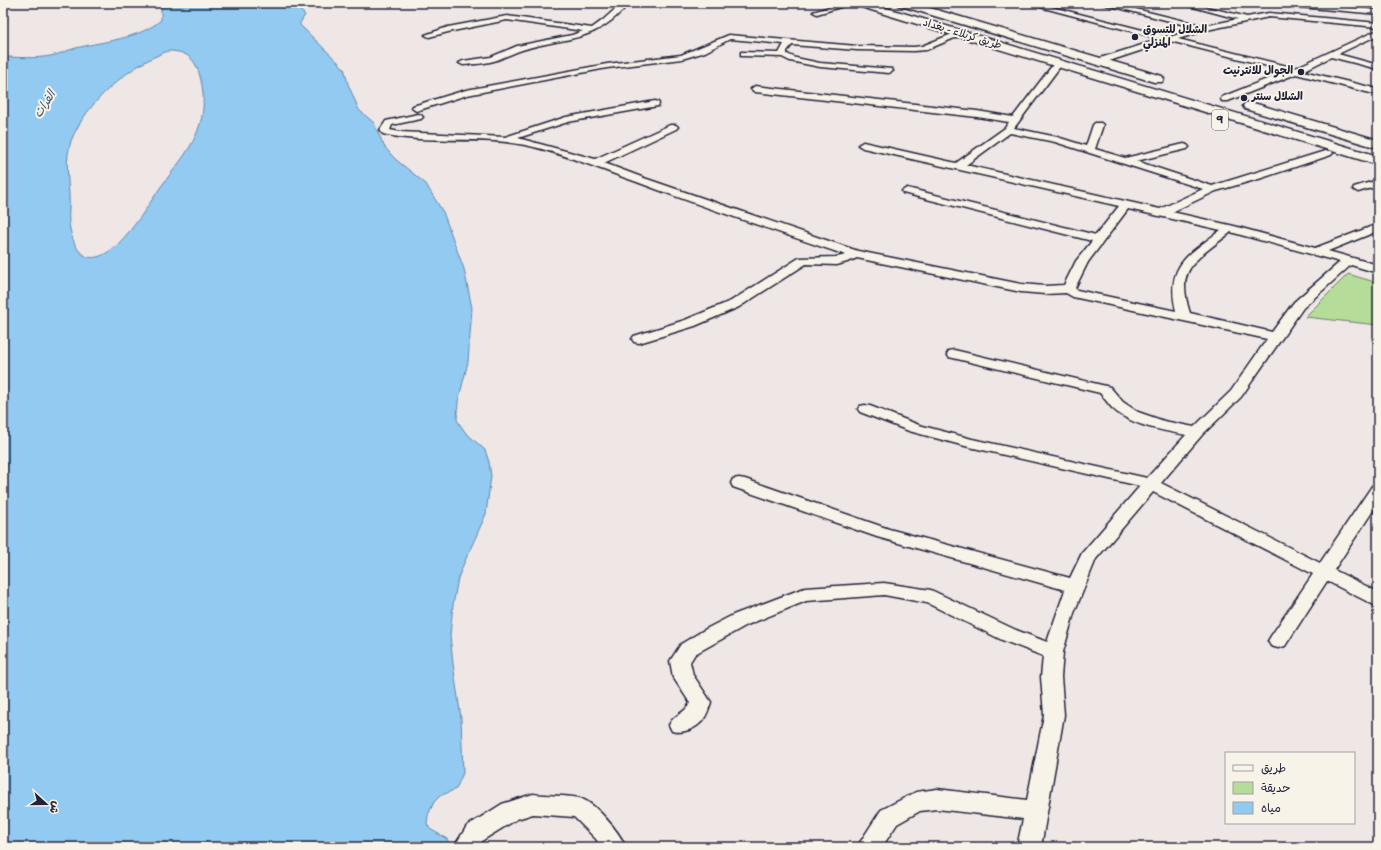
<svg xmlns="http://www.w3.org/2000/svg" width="1381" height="850" viewBox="0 0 1381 850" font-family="'Gochi Hand','Playpen Sans Arabic',sans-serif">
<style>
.green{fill:#b5dc98;stroke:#6c7f6a}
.water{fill:#92caf1;stroke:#6587a8;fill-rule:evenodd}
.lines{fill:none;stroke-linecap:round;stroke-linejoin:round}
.street-casing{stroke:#22223b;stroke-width:3}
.secondary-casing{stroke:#22223b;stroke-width:3}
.highway-casing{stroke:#22223b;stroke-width:3}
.street{fill:#f7f3e8;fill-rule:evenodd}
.secondary{fill:#f7f3e8;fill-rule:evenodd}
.highway{fill:#f7f3e8;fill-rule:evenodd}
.poi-dot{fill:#22223b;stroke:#f7f3e8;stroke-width:1.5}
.labels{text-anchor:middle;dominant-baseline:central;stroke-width:4;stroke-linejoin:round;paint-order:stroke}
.far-poi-label{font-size:11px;font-weight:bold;fill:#22223b;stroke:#f7f3e8;text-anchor:start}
.far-street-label{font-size:11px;fill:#22223b;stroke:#f7f3e8}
.far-water-label{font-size:12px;font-style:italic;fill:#445472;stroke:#f7f3e8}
.shield{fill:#f7f3e8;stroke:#62616f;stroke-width:1}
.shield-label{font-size:12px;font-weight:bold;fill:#22223b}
</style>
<rect width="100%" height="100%" fill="#efe6e6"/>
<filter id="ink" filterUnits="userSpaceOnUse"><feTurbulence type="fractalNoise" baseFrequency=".025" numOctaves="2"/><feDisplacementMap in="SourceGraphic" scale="8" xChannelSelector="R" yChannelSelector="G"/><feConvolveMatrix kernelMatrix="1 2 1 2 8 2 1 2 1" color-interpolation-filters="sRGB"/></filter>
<g filter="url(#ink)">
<!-- green -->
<path class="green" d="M1348,274L1378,283V325L1305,317Z"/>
<!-- water -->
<path class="water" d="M158,3H289L296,6L305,15L300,23V25L344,68L348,84L359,110L374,123L384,146L394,158L426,184L430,191L443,212L464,269L472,308L468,362L458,402L457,420L465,432L485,450L489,462L491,476L486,514L464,563L458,578L453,605L450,635L453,664L461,718L463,773L456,789L440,796L434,802L428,815L427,824L430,829L447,839L451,847H3V57C18,57 35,59 50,56C59,55 67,50 76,48C104,41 139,39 161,20V8ZM168,51C185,51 194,57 199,73C204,89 205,108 200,124C193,149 174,168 160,188C147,207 135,227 118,244C90,270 74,256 69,223C68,214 70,204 69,195C68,177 65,159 71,141C86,102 130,65 168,51Z"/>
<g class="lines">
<defs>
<path id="street" d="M622,3H629C595,44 567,36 522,50C513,53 505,57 497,60C486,64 474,64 463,65L459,63L463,61L491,57L517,46L572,35L583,31L507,20L448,32L429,37L425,35L448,27L507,16L592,28L603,20Z
M843,3H854L817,14L813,12Z
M925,3H937L917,9L913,7Z
M1025,3H1036L1170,37L1197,28L1099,3H1111L1205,26L1238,19L1178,3H1190L1247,17L1269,13L1378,23V27L1269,17L1207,30L1178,39L1295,68L1378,30V35L1338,54L1378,65V69L1331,57L1303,71L1378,89V95L1296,74L1228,101H1222L1221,99L1222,97L1287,71L1170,41L1103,63H1097V59L1161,39Z
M1274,3H1301L1378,10V14L1277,5Z
M957,32H960L964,34L926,50L914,51L857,50L792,45L787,51V54L796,58L820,63L892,69L893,71L889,73L820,67L790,61L782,57L744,56H741V52L779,53L784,44L730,39L705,52L682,59L607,68L467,95L416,111L412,108L413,106L466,90L607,64L681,55L729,35L857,46L914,47L922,46Z
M1055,62H1061L1062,64L1014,128L1057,137L1086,146L1093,125L1095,123H1101L1103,125L1095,149L1125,158L1184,144L1187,145L1189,147L1187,149L1136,161L1212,186L1325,151H1331L1333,153L1331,155L1262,178L1216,191L1172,212L1234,226L1315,248L1378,224V231L1328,251L1378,265V273L1351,265L1303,308L1241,397L1202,435L1161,483L1320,563L1372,486L1378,485V503L1334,570L1378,592V607L1327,581L1285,646L1278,648L1271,646L1268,641L1271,636L1313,574L1153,492L1096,559L1074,613L1063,652L1061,677L1064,715L1041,847H1017L1023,819L937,809L920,811L897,824L882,847H857L881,810L916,792L937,789L1027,800L1044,715L1041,677L1043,656L1002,640L927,603L884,595L806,601L747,625L695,654L690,662L693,675L711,702C709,708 707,715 703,720C696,729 682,734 672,731L669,725C674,714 685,714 690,703L673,677L670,661L681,644L704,630L733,615L799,590L805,588L884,583L931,590L1016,630L1047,642L1065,590L877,537L733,487L731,483L733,479L739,478L745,479L889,529L1070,578L1082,553L1140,486L965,446L909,431L860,412L858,409L860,406L865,405L870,406L919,425L972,439L1147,478L1186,435C1162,430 1131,426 1112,408C1108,403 1104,398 1100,393L949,357L947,354L949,351L954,350L1110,387L1123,402L1138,412L1164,421L1194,427L1231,391L1267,339L1073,297L1066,293L1045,294L1021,292L857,258L847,262L837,265L806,264L739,307L695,326L639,343L634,342L632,339L634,336L685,320L731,301L799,258L837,257L846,255C776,231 706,208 637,182C599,169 563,153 525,145C478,135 429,145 383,134L380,130L386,121L418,114L421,115L423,117L421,119L392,125L390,130L400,132L505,137L566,117L655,101L658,102L659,104L658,106L568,122L518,138L595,159L670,125H676L678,127L676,129L604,163L644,178L858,251L1021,284L1045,286L1064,285L1076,261L1092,241L903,193L902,191L907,188L1096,235L1119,206L863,148L858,145L863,142L956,163L1005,128L1009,122L977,117L755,92L751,89L755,86L977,111L1013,117ZM1010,133L1055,142L1203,189L1160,209L966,165ZM1128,209L1221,230C1188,255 1165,265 1176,311L1077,290L1075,288L1088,262ZM1231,232L1241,235L1340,262L1294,302L1272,332L1190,313C1187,304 1185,295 1185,285C1185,261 1215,246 1231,232Z
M1378,180V186L1358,192L1353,189L1354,187Z
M533,794C548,796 565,795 579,798C595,802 619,832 626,847H601L596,839L574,817L533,814L517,819L483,840L479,847H454L467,826L502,804Z"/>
<path id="secondary" d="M897,3H913L1162,76L1164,79L1162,82H1154L898,5Z"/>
<path id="highway" d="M854,3H870L1378,156V165L855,5Z
M1250,102L1378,140V148L1245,109L1243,106L1245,103Z"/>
</defs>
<!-- street casing -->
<use href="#street" class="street-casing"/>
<!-- secondary casing -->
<use href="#secondary" class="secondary-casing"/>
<!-- highway casing -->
<use href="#highway" class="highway-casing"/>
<!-- street -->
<use href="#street" class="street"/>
<!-- secondary -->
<use href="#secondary" class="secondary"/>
<!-- highway -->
<use href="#highway" class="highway"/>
</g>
</g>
<!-- markers -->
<g class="poi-dot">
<circle cx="1135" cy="37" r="4"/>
<circle cx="1301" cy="72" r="4"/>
<circle cx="1244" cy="98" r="4"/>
</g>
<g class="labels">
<!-- far-poi labels -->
<g class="far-poi-label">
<text x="1143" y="31">الشلال للتسوق<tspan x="1143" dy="13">المنزلي</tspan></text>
<text x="1293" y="72" text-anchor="end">الجوال للانترنيت</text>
<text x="1252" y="98">الشلال سنتر</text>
</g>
<!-- far-street labels -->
<g class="far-street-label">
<text transform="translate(962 35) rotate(17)">طريق كربلاء - بغداد</text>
</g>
<!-- far-water labels -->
<g class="far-water-label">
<text transform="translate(46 105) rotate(-57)">الفرات</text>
</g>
<!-- shield labels -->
<rect class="shield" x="1212" y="110" width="16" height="20" rx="3"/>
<g class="shield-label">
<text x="1220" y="120">9</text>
</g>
</g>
<!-- margin -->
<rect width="1381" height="850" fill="none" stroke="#f7f3e8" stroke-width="16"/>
<rect x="8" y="8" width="1365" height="834" fill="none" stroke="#22223b" stroke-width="1.5" filter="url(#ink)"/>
<!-- legend -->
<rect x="1225" y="752" width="130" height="72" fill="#f7f3e8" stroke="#a29fa3"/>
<rect x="1233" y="765" width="20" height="6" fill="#f7f3e8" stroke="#a29fa3"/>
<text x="1261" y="772" font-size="12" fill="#22223b">طريق</text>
<rect x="1233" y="782" width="20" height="12" fill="#b5dc98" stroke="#a29fa3"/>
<text x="1261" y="792" font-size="12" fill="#22223b">حديقة</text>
<rect x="1233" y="802" width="20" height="12" fill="#92caf1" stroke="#a29fa3"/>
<text x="1261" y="812" font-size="12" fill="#22223b">مياه</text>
<!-- north arrow -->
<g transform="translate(46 804) rotate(111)" stroke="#f7f3e8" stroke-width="3" paint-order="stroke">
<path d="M0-3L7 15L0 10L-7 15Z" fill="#22223b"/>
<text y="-6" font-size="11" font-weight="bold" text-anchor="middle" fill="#22223b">ش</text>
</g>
</svg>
